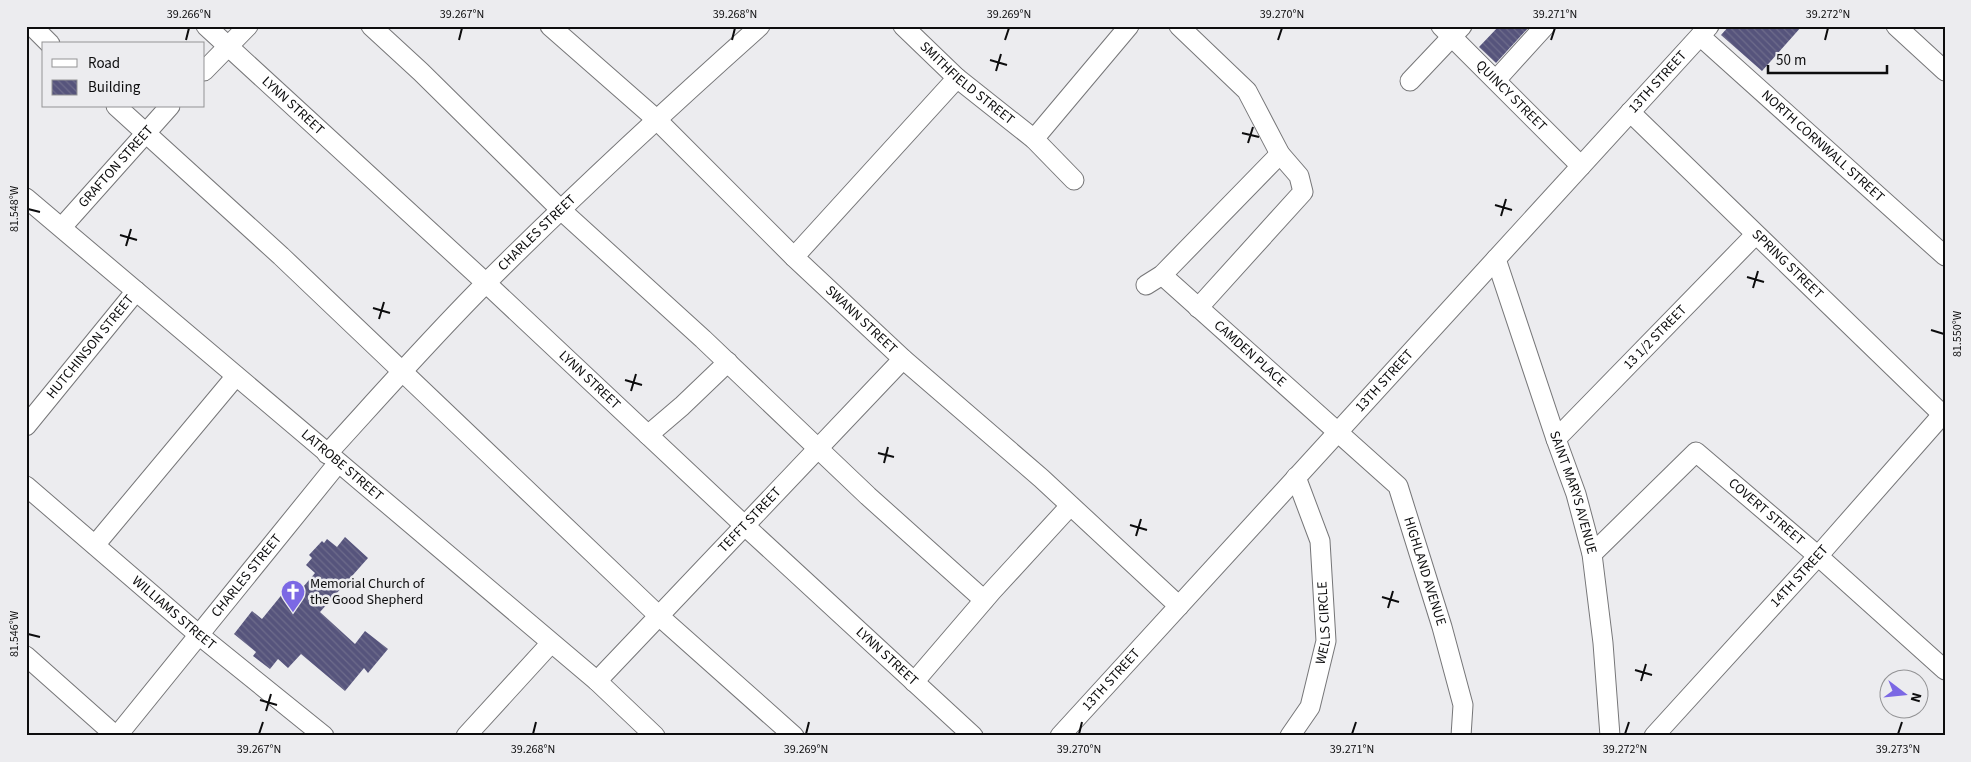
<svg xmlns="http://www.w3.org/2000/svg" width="1971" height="762" viewBox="0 0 1971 762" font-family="'Source Sans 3',sans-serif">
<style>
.building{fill:url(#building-back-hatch)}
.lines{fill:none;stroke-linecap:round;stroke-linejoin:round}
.minor-casing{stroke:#767678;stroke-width:21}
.minor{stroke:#fff;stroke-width:19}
.ticks{fill:none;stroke:#0d0d0e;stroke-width:2}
.labels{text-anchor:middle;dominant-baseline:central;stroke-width:5;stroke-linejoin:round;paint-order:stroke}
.street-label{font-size:14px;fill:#0d0d0e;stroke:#ececef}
.poi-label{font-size:14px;fill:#0d0d0e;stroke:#ececef;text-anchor:start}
.neatline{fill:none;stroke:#0d0d0e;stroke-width:2}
.ticks-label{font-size:12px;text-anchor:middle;fill:#0d0d0e}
</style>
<defs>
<pattern id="building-back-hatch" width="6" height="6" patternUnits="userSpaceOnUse" patternTransform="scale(1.25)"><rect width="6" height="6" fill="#56547c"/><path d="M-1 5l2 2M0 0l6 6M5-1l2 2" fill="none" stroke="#6e6c8b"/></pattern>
</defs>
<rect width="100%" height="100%" fill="#ececef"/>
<!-- building -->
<path class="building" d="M1499,26H1530L1496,63L1479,47Z
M1729,26H1802L1762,71L1721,35Z
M345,537L368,558L320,612L355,644L365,631L388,649L368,673L364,668L345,691L301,654L288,668L278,659L270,669L253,656L256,652L234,634L252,611L262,619L284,592L292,600L315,573L306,565L312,558L309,555L322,541L324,543L327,539L337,547Z"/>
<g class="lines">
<defs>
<g id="minor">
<path d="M32,26L50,44"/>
<path id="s1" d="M206,26L486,283L744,525L973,736"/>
<path d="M371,26L421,72L561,210L703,339L868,496L984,600"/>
<path id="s2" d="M550,26L656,119L794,257L903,359L1041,478L1179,606"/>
<path id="s3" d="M903,26L957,78L1034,139L1074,180"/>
<path d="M1179,26L1247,91L1280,154L1299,176L1303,192L1198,308"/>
<path id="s4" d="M1441,26L1581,166"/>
<path d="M1896,26L1945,71"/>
<path id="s5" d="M1700,36L1945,256"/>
<path d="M204,71L248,26"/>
<path d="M1496,80L1545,26"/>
<path d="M1410,81L1462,26"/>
<path d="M116,106L281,256L659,616L794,736"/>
<path id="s6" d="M1630,112L1945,417"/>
<path d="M1034,139L1129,26"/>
<path id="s7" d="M26,198L597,681L655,736"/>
<path id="s8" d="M62,227L170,106"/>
<path d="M794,257L957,78"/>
<path id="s9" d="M1496,259L1556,439L1576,494L1592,554L1603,643L1610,736"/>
<path id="s10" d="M1162,275L1398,486L1442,627L1463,705L1461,736"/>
<path d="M1146,285L1162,275L1280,154"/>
<path id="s11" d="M26,426L136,291"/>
<path d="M648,435L682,406L728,362"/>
<path id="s12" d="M1556,439L1755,235"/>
<path id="s13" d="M327,454C380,396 432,337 487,282C575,194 667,109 760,26"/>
<path id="s14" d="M26,486L199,635L324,736"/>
<path d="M95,545L236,376"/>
<path id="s15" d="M1592,554L1696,452L1818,556L1945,670"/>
<path d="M26,656L116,736"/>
<path id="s16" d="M597,681L903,359"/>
<path d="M914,682L992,591L1070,506"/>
<path id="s17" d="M117,736L338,463"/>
<path d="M466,736L551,643"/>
<path id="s18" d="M1060,736L1709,26"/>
<path id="s19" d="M1290,736L1310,707L1326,641L1320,541L1296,477"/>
<path id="s20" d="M1654,736L1818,556L1942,415"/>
</g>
</defs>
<!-- minor casing -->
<use href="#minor" class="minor-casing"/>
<!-- minor -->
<use href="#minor" class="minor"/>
</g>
<!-- ticks -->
<path class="ticks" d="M186,40L189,28M459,40L462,28M732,40L735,28M1005,40L1009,28M1278,40L1282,28M1551,40L1555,28M1825,40L1828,28M990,60L1007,65M996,71L1001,54M1242,133L1259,137M1248,143L1253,127M1495,205L1512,210M28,209L40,212M1501,216L1506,199M120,235L137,240M126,246L131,229M1747,277L1764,282M1753,288L1758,271M373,308L390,313M379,319L384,302M1931,330L1944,334M625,380L642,385M631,391L636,374M878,453L894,457M884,463L888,447M1130,525L1147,530M1136,536L1141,519M1382,597L1399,602M1388,608L1393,591M28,634L40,637M1635,670L1652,675M1641,681L1646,664M260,700L277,705M266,711L271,694M259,734L263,722M533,734L536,722M806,734L809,722M1079,734L1082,722M1352,734L1356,722M1625,734L1629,722M1898,734L1902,722"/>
<!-- icons -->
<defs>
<symbol id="church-pin" viewBox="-11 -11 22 30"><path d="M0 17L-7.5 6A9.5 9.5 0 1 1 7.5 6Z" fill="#7b68e4" stroke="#ececef"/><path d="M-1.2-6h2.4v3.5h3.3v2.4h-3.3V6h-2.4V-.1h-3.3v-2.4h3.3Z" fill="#fff"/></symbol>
</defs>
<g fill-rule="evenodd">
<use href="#church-pin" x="279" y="578" width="28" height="38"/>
</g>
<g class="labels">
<!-- street labels -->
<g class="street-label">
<text stroke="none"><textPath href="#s18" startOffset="886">13TH STREET</textPath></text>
<text stroke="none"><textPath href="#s3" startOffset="86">SMITHFIELD STREET</textPath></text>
<text stroke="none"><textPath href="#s4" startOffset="99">QUINCY STREET</textPath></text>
<text stroke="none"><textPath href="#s1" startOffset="118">LYNN STREET</textPath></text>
<text stroke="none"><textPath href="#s5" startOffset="165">NORTH CORNWALL STREET</textPath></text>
<text stroke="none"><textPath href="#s8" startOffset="81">GRAFTON STREET</textPath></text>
<text stroke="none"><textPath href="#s13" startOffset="305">CHARLES STREET</textPath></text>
<text stroke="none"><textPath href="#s6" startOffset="219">SPRING STREET</textPath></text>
<text stroke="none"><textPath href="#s2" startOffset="428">SWANN STREET</textPath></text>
<text stroke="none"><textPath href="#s12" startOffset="142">13 1/2 STREET</textPath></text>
<text stroke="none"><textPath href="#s11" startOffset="102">HUTCHINSON STREET</textPath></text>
<text stroke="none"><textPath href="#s10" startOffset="118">CAMDEN PLACE</textPath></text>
<text stroke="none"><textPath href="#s1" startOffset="522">LYNN STREET</textPath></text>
<text stroke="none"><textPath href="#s18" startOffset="481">13TH STREET</textPath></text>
<text stroke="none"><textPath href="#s7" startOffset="414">LATROBE STREET</textPath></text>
<text stroke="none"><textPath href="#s9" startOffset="246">SAINT MARYS AVENUE</textPath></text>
<text stroke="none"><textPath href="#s15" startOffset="238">COVERT STREET</textPath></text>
<text stroke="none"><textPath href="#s16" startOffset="222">TEFFT STREET</textPath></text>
<text stroke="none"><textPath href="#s10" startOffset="406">HIGHLAND AVENUE</textPath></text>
<text stroke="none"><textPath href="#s17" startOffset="206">CHARLES STREET</textPath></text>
<text stroke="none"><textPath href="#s20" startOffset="216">14TH STREET</textPath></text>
<text stroke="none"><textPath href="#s14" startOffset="195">WILLIAMS STREET</textPath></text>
<text stroke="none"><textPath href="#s19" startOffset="121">WELLS CIRCLE</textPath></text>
<text stroke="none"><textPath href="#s1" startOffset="928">LYNN STREET</textPath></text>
<text stroke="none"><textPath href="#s18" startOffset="76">13TH STREET</textPath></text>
</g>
<!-- poi labels -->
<g class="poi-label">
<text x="310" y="584">Memorial Church of<tspan x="310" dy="16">the Good Shepherd</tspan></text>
</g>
</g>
<!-- border -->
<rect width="1971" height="762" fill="none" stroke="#ececef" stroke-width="55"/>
<!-- legend -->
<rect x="42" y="42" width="162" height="65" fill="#ececef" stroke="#939395"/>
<rect x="52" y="59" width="25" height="8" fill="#ffffff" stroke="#939395"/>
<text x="88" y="68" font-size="15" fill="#0d0d0e">Road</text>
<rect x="52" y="80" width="25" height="15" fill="url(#building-back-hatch)" stroke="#939395"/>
<text x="88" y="92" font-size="15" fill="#0d0d0e">Building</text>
<!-- north arrow -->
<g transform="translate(1904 694) rotate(106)"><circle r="24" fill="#ececef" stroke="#939395"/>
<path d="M0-4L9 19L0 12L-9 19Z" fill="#7b68e4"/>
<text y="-8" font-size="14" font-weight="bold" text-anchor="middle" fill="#0d0d0e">N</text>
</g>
<!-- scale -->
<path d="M1768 65v8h119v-8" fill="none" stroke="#0d0d0e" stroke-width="2.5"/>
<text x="1776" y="65" font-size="15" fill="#0d0d0e" stroke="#ececef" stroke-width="4" paint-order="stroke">50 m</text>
<rect x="28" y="28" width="1916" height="706" class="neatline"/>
<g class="ticks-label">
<text x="189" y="18">39.266°N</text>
<text x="462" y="18">39.267°N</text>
<text x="735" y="18">39.268°N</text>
<text x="1009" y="18">39.269°N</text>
<text x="1282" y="18">39.270°N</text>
<text x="1555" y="18">39.271°N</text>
<text x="1828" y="18">39.272°N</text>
<text transform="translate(14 209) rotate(-90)" y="4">81.548°W</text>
<text transform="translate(1957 334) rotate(-90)" y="4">81.550°W</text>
<text transform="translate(14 634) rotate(-90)" y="4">81.546°W</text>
<text x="259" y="753">39.267°N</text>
<text x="533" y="753">39.268°N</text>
<text x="806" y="753">39.269°N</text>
<text x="1079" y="753">39.270°N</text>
<text x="1352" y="753">39.271°N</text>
<text x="1625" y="753">39.272°N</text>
<text x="1898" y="753">39.273°N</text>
</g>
</svg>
